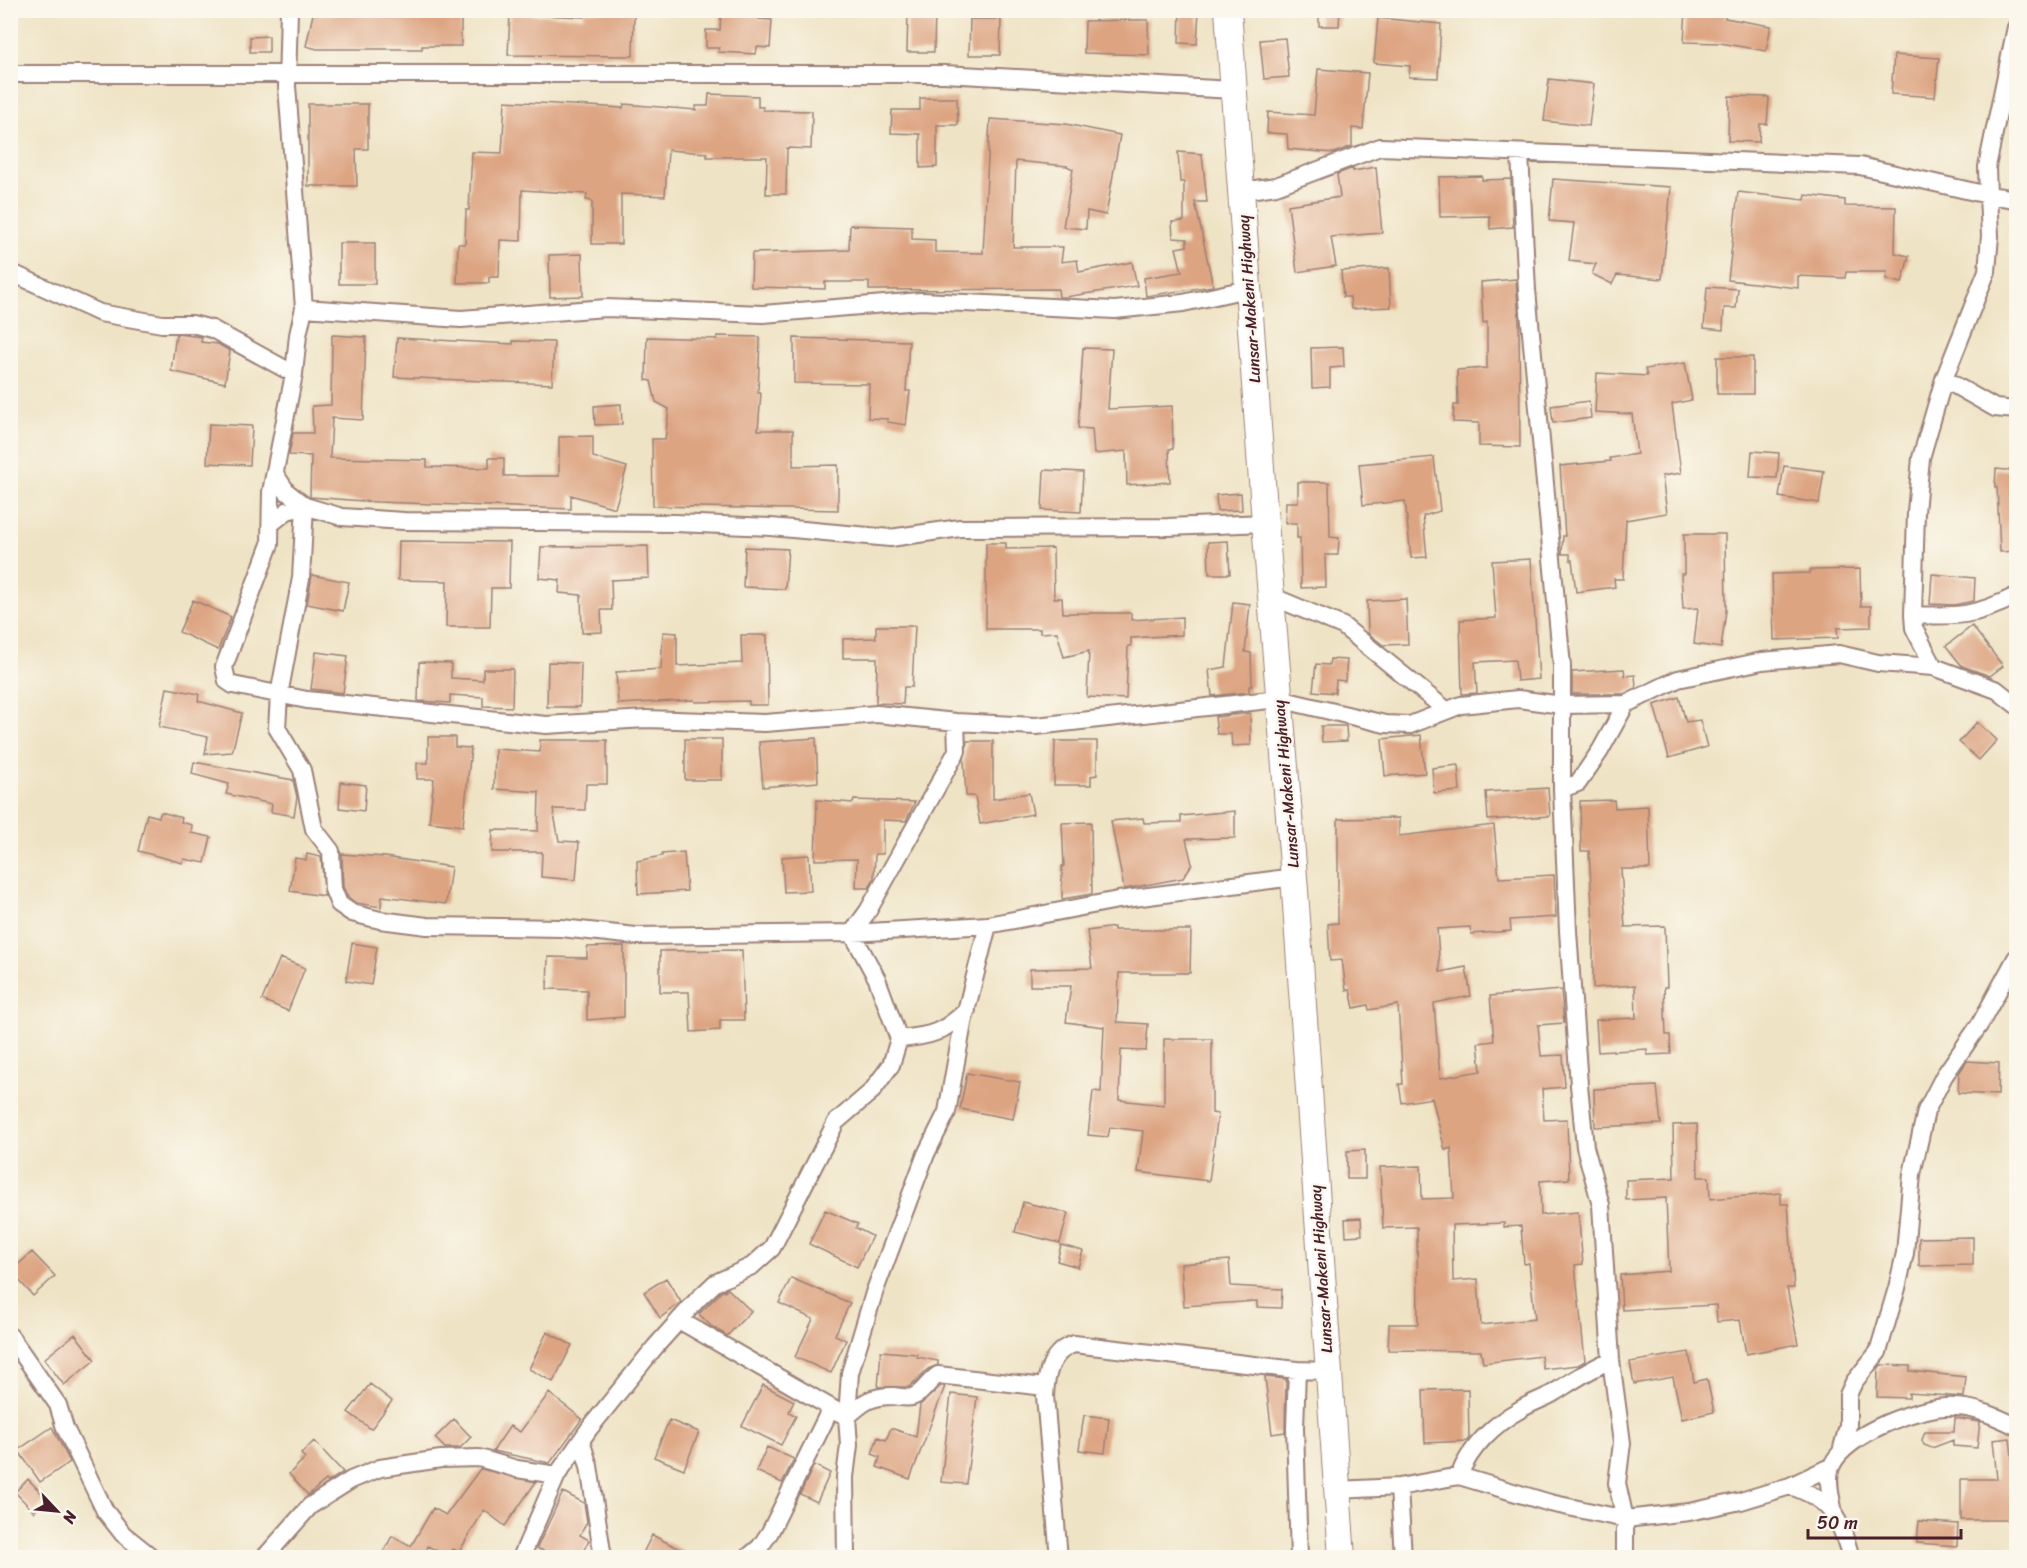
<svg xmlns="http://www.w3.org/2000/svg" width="2027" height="1568" viewBox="0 0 2027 1568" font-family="Sriracha,sans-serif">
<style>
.building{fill:#dda482;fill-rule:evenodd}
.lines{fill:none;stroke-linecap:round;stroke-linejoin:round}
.minor-casing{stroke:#9c8178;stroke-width:20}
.primary-casing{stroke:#9c8178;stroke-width:28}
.minor{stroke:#fff;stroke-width:16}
.primary{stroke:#fff;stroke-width:26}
.labels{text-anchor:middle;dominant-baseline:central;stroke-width:5;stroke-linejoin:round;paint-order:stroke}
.street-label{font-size:16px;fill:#4a1f2b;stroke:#fbf7ec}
</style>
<rect width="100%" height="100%" fill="#fbf7ec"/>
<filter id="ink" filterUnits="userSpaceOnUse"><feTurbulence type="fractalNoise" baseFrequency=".0167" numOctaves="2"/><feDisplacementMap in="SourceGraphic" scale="12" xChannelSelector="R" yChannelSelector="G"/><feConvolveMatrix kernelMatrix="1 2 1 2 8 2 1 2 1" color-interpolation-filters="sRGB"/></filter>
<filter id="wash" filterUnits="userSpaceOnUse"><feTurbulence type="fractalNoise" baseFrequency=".008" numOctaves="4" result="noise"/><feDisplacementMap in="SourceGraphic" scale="24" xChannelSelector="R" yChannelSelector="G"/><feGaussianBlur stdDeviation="1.35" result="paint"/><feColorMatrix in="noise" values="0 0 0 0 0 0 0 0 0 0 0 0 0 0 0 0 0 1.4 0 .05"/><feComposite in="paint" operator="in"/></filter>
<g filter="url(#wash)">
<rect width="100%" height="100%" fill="#efe3c5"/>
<g id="blocks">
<!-- building -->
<path class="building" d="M721,10H760L759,19L772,20L770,48L757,47L756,54L718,52L719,48H706V30H720Z
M908,10H935L934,52H907Z
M1180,10H1199L1197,44L1179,43Z
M1319,10H1340L1339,26H1319Z
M1686,10H1725V18L1771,26L1766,51L1720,43L1684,42Z
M584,11L634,12L633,56L508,55L510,14L584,17Z
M373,13L461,16V46H422V49H317L306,46L313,14Z
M1378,18L1441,24L1438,78L1409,77L1410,66L1374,63Z
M970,19H1001L1000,55H969Z
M1132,20H1148L1149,55L1084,53L1085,21Z
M269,36V52H250V37Z
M1285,38L1289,77L1264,79L1260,40Z
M1894,55L1939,58L1935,97L1891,94Z
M1318,69L1368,73L1363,129L1352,128V146L1334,153L1288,149L1287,134L1267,133L1268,112L1314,115Z
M1549,79L1594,84L1589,126L1544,121Z
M709,94L758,96V107H763V110L812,111L811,149L787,148L786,194H766L767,157H707V153L668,150L665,196L621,194V244H592V201L586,200L587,194L522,190L521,241L500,240L499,277H489V283H457L458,244H465L466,210H469L472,152L502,153L505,101L623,108L624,104L696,110V106H708Z
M1729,96L1769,97L1767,124H1760L1759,142L1728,141Z
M920,98H957L958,125H937V167L920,168V134L891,133L892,110H920Z
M308,104H368V149H356L357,186H308Z
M990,119L1066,124L1120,135L1106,215L1087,211L1086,229L1063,227L1073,169L1067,166L1016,161L1013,247H1063L1061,262L1077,260L1079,272L1132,262L1137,286L1065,297H1059L1058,289L869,290V282H825V289L751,287L752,253L849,250L850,225L912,227V239L935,240V252L983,253Z
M1178,152L1202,154L1207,202H1195L1213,286L1146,296L1144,278L1182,272L1176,248L1187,246V239L1173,238L1172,222L1184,221V182H1180Z
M1376,167L1382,233L1331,237L1336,266L1297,272L1288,205L1340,197L1337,174L1353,168V171Z
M1482,176V180L1511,179L1513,227L1490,229V216L1440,217L1439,177Z
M1553,179L1671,187L1662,279L1617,275L1612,284L1592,274L1596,264L1569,261L1574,223L1549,221Z
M1738,192L1805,200L1806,195L1845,200V206L1896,207L1895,253L1909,256L1902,283L1886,279L1887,272H1846L1845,278L1798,276V288L1728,280Z
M339,243H375V284H339Z
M582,254L583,296L550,297L549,255Z
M1389,268L1391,307L1351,309L1350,297H1343L1341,271Z
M1516,279L1519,320L1520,447L1479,446V423L1453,422L1454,405H1458L1457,370L1487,368V322L1483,323L1481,282Z
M1707,287L1738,289L1736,308H1724L1723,330L1704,328Z
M176,334L202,337L201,342L218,344L230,351L225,383L171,371Z
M332,335L366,337L363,420L332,418L330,458L427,460V467L489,468V458H504V476H559V437L593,436V457L627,467L615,508L571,495V509L377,502L310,497L311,456L289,455L293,433H313L312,406L331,405Z
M717,336L760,337L758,393H761L758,430H793V466L838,465V510L653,506L652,439H665L669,409L656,402L651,381L646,380L647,337L717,339Z
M397,338L513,344V341L554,342L552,384L394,377Z
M794,338L909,341L906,391H910L906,425L887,422L888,419L868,418L869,384L794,383Z
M1343,347L1344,367L1330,368V387L1312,388L1311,348Z
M1083,348L1112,349L1108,409L1172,406L1173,449H1169L1170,482L1127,485L1126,451L1094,454L1092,429L1078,428Z
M1717,357H1753V394H1717Z
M1685,363L1692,400L1672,404L1681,473L1662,476L1667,513L1626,520L1623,579H1614L1615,587L1576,592L1572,560H1570V554H1562L1563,536H1565L1560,466L1611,461L1610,458L1637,454L1632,414L1595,412L1597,373L1647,376L1645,369Z
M1589,401L1591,418L1553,423L1551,406Z
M621,404L622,424L595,425L594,406Z
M209,424L252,426L250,465L207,463Z
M1752,451L1779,453L1777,478L1750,477Z
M1434,457L1440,511L1423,516L1427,557L1411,558L1405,501L1363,505L1359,464Z
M1784,466L1824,471L1819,503L1779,497Z
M1996,469L2016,471V551L2000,552L1997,487H1995Z
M1044,470L1083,472L1081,512L1042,510Z
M1298,482H1329L1330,537L1339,538L1338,555H1325L1326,587L1301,588L1300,538H1297V523H1285L1286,502H1298Z
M1241,493L1242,510L1217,511L1216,495Z
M1684,534H1725L1726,611L1721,648L1694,644L1698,608L1683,609L1681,574H1684Z
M399,541L510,542L509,588H491L490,627H446L447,581L398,580Z
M1228,541L1230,574H1209L1208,542Z
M986,543H1006V549L1053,548L1054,598H1062L1063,613H1131V620L1182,617V635L1131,638V646H1128L1126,699L1087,697L1089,651L1064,657L1057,632L1040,633V629H986Z
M648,546L649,578L611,580L612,610H601L602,632L582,633L581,595L559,593L560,580L539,578L541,547Z
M745,547L788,549L785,589L743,587Z
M1531,559L1539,679L1517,681L1515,660L1475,662L1477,693L1462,694L1460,620L1496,618L1492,561Z
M1860,569L1861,606H1871V627L1837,628L1838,638L1774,640L1772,574L1810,573V570Z
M1932,574L1975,578L1974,601L1954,605L1930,604Z
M312,575L349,582L343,611L307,604Z
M1406,599L1408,644L1383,645L1368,633L1367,601Z
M193,600L231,617L218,650L179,632Z
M1233,602L1250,604L1245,652L1251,653L1252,686H1249V692L1212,696L1209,670L1226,667Z
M876,626H915L912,687H904L903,704L876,703L877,658H843V639L876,638Z
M1972,626L2003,666L1990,676L1962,666L1946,646Z
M663,632L677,633V666L742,663L741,635H767L768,705H749V701L695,702L694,700L618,704L616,672L661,669Z
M316,652L348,656L343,693L311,689Z
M1330,659L1347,660L1345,681L1336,680L1335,693L1313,691L1316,664L1329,665Z
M419,662L451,663V678L483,680V669H513L512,707L483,706V697L450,695V703L418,701Z
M548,662L581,663L580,707H547Z
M1624,669L1625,676L1635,675L1636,688L1624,694H1572V672Z
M167,688L199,694L198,701L242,713L232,752L205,754L208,737L159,727Z
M1679,697L1686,722L1700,720L1707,747L1669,758L1654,705Z
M1250,713L1251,745L1232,746L1231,734H1217L1215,717Z
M1977,722L1997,740L1979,760L1959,742Z
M1321,726H1346L1347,741L1322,742Z
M1421,735L1425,773L1385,776L1382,739Z
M428,737H455V747L471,748L463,826L429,822L434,779H417V763H428Z
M816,738L818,782L763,787L759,742Z
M685,739H722V780H685Z
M540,740H607V784H586L585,810L553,809L559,841L579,842L576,880L541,877L542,852H492L493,830L538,831L539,792L494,789L495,749L540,752Z
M967,741H993V799L1029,793L1033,814L980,824L975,796H966L964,760Z
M1055,741H1097V775L1091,776V785H1054Z
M194,762L293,780L297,797L294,816L271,812L272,804L226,794L229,784L192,774Z
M1458,765L1460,791L1434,793L1432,768Z
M341,782L366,785L364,811L339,808Z
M1548,788L1550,816L1488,820L1486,792Z
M817,800L853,803L854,800L915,802L906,821L883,820V854H875L874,878L869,888H856L857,859L815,860Z
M1614,800L1615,808L1648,806L1650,869H1621L1625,927L1665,926L1667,987H1664L1666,1035H1670L1671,1054L1647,1055V1049L1598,1052L1596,1020L1636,1018L1635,985L1593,988V924L1589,851H1581L1580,801Z
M1235,811V838L1186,839L1192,864L1183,878L1124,889L1111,821L1143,818L1144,823L1181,822V816Z
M161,812L182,818L181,822L192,825L191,833L211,837L205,863L184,859L183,863L138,851L147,814L159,817Z
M1399,818V836L1494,825L1499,878L1554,875L1556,917L1510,920L1511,931L1471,934L1470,927L1437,929L1440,972L1466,967L1471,996L1434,1003L1440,1078L1481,1071L1478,1043L1494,1041L1490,996L1561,990L1564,1023L1538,1025L1541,1056L1563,1055L1565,1087L1542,1089L1544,1120L1567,1119L1569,1179L1540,1181L1541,1215L1578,1212L1583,1264L1575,1265L1585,1361L1578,1365L1543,1369L1541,1356L1483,1363L1481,1351L1388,1350L1389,1324H1418L1417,1227L1383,1228L1380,1167L1421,1166L1422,1199L1454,1198L1451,1148L1445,1150L1432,1098L1402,1103L1399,1084H1403L1398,1005L1369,1010L1368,1005L1354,1008L1350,990H1346L1342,960L1330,961L1328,924L1338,923V819ZM1504,1223V1227L1521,1226L1524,1264L1529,1263L1535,1319L1481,1325L1478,1279L1453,1281L1452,1225Z
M1091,822L1092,894L1062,899V866H1064L1062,823Z
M684,852L687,891L638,894L637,861L662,856V854Z
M307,854L321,857L325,896L290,891L295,858L306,860Z
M342,854L385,857L451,867L446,904L382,896L381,907L356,903L348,897L343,887Z
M809,855L811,891L784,892L782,857Z
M1114,927V930H1191L1190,973H1119L1117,1022L1148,1024L1146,1051L1121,1050L1119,1100L1164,1105V1039H1212V1113L1218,1114L1209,1181L1138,1172L1143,1131L1110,1127L1108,1137L1088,1135L1093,1091L1101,1092L1104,1027L1066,1022L1071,986H1030V969L1092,968L1087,931Z
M352,943L377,947L371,985L346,981Z
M624,946V1017L587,1020V990L547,989L548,957L587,958V947Z
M742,950L744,1020H720V1030L691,1032L689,992H660V951Z
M280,958L305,968L288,1011L262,1000Z
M1967,1061L1999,1063L1998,1095L1958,1093L1959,1073Z
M967,1073L1020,1082L1013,1119L960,1109Z
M1657,1086L1661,1124L1595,1127L1594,1089Z
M1697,1124L1698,1177H1709L1710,1199L1781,1193V1204H1788L1794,1288H1787L1798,1344L1746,1354L1740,1320L1717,1322L1716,1305L1622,1310L1620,1275L1669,1271L1666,1198L1626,1200V1180L1674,1178L1673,1125Z
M1365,1150V1179H1347V1151Z
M1023,1202L1068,1213L1060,1243L1015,1232Z
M825,1210L858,1224L856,1228L872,1236L857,1267L809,1244Z
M1361,1218L1362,1235L1346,1236L1345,1219Z
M1973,1237V1265L1919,1266V1238Z
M1061,1245L1083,1251L1078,1267L1057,1261Z
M32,1252L55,1276L33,1296L11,1271Z
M1229,1260L1231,1286L1282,1289L1281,1308L1257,1307V1301L1184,1306L1181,1264Z
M666,1278L681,1302L660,1318L644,1292Z
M791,1278L850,1303L835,1335L846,1340L831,1373L795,1357L813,1319L779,1303Z
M728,1289L751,1311L727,1336L711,1326L699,1314L721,1292Z
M547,1332L572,1345L553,1382L529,1369Z
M75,1334L95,1360L64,1385L44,1359Z
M881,1351L917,1354V1357L938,1361V1365L928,1369L909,1387H878Z
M1689,1352L1694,1382L1707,1379L1714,1412L1682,1419L1673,1377L1634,1384L1630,1362Z
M1881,1365L1910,1366V1371L1966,1377L1964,1397L1909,1393V1398L1877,1397L1878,1369Z
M1265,1377L1286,1379L1285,1432L1272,1434Z
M370,1384L392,1401L371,1429L348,1412Z
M763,1385L794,1401L789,1412L796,1416L781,1445L742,1426Z
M941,1386H945L910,1479L877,1467L880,1457L872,1454L878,1437L886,1440L891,1428L916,1437L920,1405Z
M1468,1389L1469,1438L1467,1441L1425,1443L1423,1390Z
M549,1393L582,1419L550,1463L493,1451L510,1426L520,1432Z
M951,1394L977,1397L966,1484L941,1482Z
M1084,1415L1109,1418L1105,1453L1079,1450Z
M1955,1418L1980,1422L1977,1448L1953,1446V1440L1932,1448L1924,1445L1922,1440L1925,1432H1954Z
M454,1419L471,1437L460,1448H445L435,1438Z
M669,1420L699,1432L684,1469L654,1457Z
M52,1427L70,1462L40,1482L18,1450Z
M2010,1438L2013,1466H2016V1520H1961V1479H1997L1993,1440Z
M314,1441L343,1472L328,1482L326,1480L308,1495L289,1474L305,1458L301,1454Z
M767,1447L794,1459L782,1483L756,1471Z
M814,1465L830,1473L817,1502L800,1494Z
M480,1469L536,1482L505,1526L484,1510L459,1552L453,1549L448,1557L428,1546L425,1553L434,1557H381L392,1536L411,1546L433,1508L446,1515Z
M28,1479L47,1499L34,1512L15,1492Z
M563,1492L584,1503L587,1522L580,1535L589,1540L580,1557H555L537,1548Z
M1919,1521L1958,1524L1957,1546L1917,1543Z
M652,1535L696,1557H641Z"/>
</g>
</g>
<g filter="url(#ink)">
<use href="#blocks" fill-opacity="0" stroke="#9c8178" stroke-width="1.5"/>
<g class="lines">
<defs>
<path id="minor" d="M289,10L287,86L304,308L298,335L294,374L271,492L270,544L224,667L227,681L233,685L307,700L546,725L646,719L765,723L877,714L956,722L1036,726L1279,699L1385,724L1410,725L1461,705L1518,699L1562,705L1626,704L1678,679L1762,661L1839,654L1878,663L1934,667L1997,690L2016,705
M2016,27L1987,167L1988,195L2016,199
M10,74H944L1233,90
M1520,154L1527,290L1562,666V789L1568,931L1579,1085L1585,1147L1601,1205L1611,1360L1622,1443L1617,1483L1625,1519V1558
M1242,191L1276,186L1380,147L1860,166L1988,195L1990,236L1987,271L1944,379L1921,458L1916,512L1913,615L1914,628L1934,667
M10,272L100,313L162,324H192L212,329L294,374
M304,308L461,319L606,308L763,314L921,301L1115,310L1183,303L1247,289
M1944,379L1995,408L2016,410
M275,474L287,492L305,506L342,517L404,521L675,523L771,527L890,538L960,528L1168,527L1265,523
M272,523L287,511L305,506L301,578L279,695L277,728L302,770L314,829L331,851L333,889L339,904L352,913L380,920L427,926L561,928L636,936L852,933L988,925L1118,900L1294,877
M1271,596L1343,626L1446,710
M1913,615C1958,617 1976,616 2016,596
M1562,789L1578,783L1600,751L1626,704
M899,1039C931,1036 943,1033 967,1010
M679,1320L847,1417C863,1402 871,1396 893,1396C899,1397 907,1398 912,1397C923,1394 928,1381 938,1375L1045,1387
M10,1336L58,1405L65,1428L105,1511L123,1534L153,1558
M1297,1370L1295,1428L1299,1558
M581,1441L589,1466L603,1558
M1842,1448L1848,1426V1395L1854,1382L1878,1352L1897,1288L1905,1253L1912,1174L1926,1111L1944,1076L1980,1024L2016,958
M1459,1476C1470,1447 1494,1424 1521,1409C1532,1402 1544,1399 1555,1392C1574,1380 1590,1369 1611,1360
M1790,1486C1831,1499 1840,1518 1851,1558
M1399,1487L1403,1558
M1337,1490L1399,1487L1459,1476L1550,1503L1625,1519L1689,1512L1741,1501L1790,1486L1830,1467
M1834,1514C1832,1500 1825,1478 1832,1465C1846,1434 1922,1404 1956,1407C1978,1408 1997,1417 2016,1426
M264,1558L310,1506L351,1480L380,1468L441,1459L479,1458L517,1469L557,1475
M521,1558L557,1475L589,1429L655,1347L698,1299L715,1283L752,1266L772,1248L836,1122L872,1091L891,1065L899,1039L877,979L852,933L868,911L957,751L956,722
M747,1558L760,1547L770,1532L831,1408
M846,1558L845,1477L849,1445L847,1417L850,1373L874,1293L926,1154L947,1112L963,1023L988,925
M1059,1558L1045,1396C1046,1374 1051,1351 1074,1344L1297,1370L1328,1371"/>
<path id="primary" d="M1228,10L1265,523L1294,877L1342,1558"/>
</defs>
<!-- minor casing -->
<use href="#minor" class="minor-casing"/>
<!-- primary casing -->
<use href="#primary" class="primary-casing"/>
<!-- minor -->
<use href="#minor" class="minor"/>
<!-- primary -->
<use href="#primary" class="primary"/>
</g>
</g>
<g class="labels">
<!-- street labels -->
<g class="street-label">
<text transform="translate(1249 299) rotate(-94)">Lunsar-Makeni Highway</text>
<text transform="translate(1286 784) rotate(-95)">Lunsar-Makeni Highway</text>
<text transform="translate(1321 1269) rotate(-94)">Lunsar-Makeni Highway</text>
</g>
</g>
<!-- margin -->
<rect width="2027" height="1568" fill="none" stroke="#fbf7ec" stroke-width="36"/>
<!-- north arrow -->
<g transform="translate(57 1511) rotate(116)" stroke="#fbf7ec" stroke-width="4.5" paint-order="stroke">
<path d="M0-4.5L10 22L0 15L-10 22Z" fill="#4a1f2b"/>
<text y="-9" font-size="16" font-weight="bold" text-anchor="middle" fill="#4a1f2b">N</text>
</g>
<!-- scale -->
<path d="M1808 1529v9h153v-9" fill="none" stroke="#4a1f2b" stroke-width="3"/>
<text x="1817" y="1529" font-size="18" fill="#4a1f2b" stroke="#fbf7ec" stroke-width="4.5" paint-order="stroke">50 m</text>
</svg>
